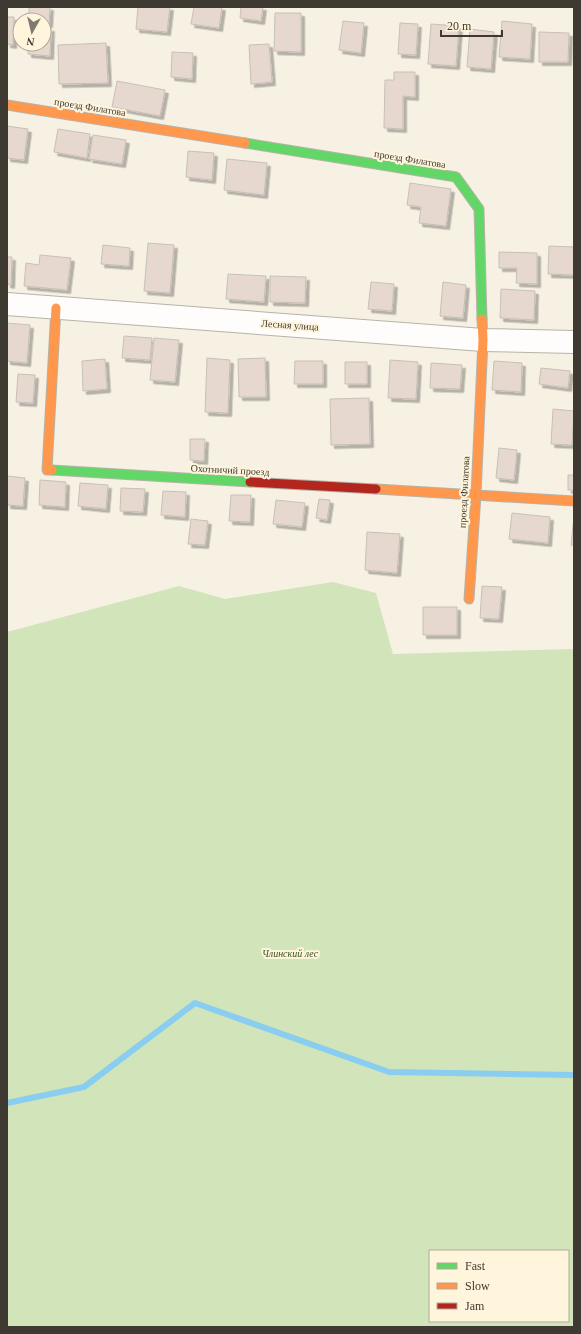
<svg xmlns="http://www.w3.org/2000/svg" width="581" height="1334" viewBox="0 0 581 1334" font-family="Georgia,serif">
<style>
.green{fill:#d1e4ba;fill-rule:evenodd}
.lines{fill:none;stroke-linecap:round;stroke-linejoin:round}
.stream{stroke:#89cdf1;stroke-width:6}
.building{fill:#e6d8ce;stroke:#c7c0b7;filter:url(#shadow)}
.street-casing{stroke:#b8b3a9;stroke-width:24}
.fast-casing{stroke:#b8b3a9;stroke-width:11}
.slow-casing{stroke:#b8b3a9;stroke-width:11}
.jam-casing{stroke:#b8b3a9;stroke-width:11}
.street{stroke:#fefdfb;stroke-width:22}
.fast{stroke:#63d668;stroke-width:9}
.slow{stroke:#ff974d;stroke-width:9}
.jam{stroke:#b3261e;stroke-width:9}
.labels{text-anchor:middle;dominant-baseline:central;stroke-width:4;stroke-linejoin:round;paint-order:stroke}
.street-label{font-size:10px;fill:#3e3a31;stroke:#fff4dc}
.park-label{font-size:10px;font-style:italic;fill:#35551b;stroke:#fff4dc}
</style>
<defs>
<filter id="shadow"><feDropShadow dx="3.5" dy="3.5" stdDeviation="0" flood-color="#0004"/></filter>
</defs>
<rect width="100%" height="100%" fill="#f7f1e4"/>
<!-- green -->
<path class="green" d="M333,582L376,593L393,654L574,649V1327H7V632L179,586L225,599ZM430,1251H568V1321H430Z"/>
<g class="lines">
<!-- stream -->
<path class="stream" d="M7,1103L84,1087L195,1003L389,1072L574,1075"/>
</g>
<!-- building -->
<path class="building" d="M29,7H50L49,24H44V20H29Z
M138,7H170L167,32L136,29Z
M194,7H222L219,28L191,24Z
M241,7H263L261,21L240,18Z
M275,13H301V52L274,51Z
M7,17H14L13,45L7,44Z
M343,21L364,23L361,53L339,50Z
M502,21L532,24L530,59L499,57Z
M400,23L418,24L416,55L398,54Z
M431,24L459,26L456,66L428,64Z
M44,28H51L50,56L28,54V44H44Z
M470,29L494,32L491,69L467,67Z
M539,32L569,33L568,62H539Z
M106,43L108,83L59,84L58,45Z
M269,44L272,82L251,84L249,45Z
M172,52L193,53L192,79L171,77Z
M394,72H415V97L403,96V129L384,128L385,80H394Z
M117,81L165,90L160,116L112,107Z
M7,126L28,129L24,160L7,158Z
M58,129L90,134L87,158L54,152Z
M93,135L126,140L122,164L89,159Z
M188,151L214,153L212,180L186,177Z
M227,159L267,163L264,195L224,190Z
M410,183L451,189L446,226L419,223L421,207L407,205Z
M148,243L174,245L170,293L144,291Z
M103,245L130,248L129,266L101,264Z
M549,246L574,247V275L548,274Z
M499,252L537,253V284L516,283L517,268H499Z
M40,255L71,258L67,290L24,286L26,263L39,265Z
M7,257H12L11,285L7,284Z
M228,274L266,276L264,302L226,299Z
M270,276L306,277L305,303L270,302Z
M371,282L394,284L392,311L368,309Z
M443,282L466,285L463,318L440,316Z
M501,289L535,291L534,320L500,318Z
M7,323L30,325L27,363L7,361Z
M124,336L152,338L150,360L122,358Z
M154,338L179,340L175,382L150,380Z
M207,358L230,360L228,413L205,412Z
M265,358L266,397H239L238,359Z
M105,359L107,389L83,391L82,361Z
M390,360L418,362L416,399L388,398Z
M295,361H323V384H294Z
M494,361L522,363L521,392L492,390Z
M345,362H367V384H345Z
M431,363L462,365L460,389L430,388Z
M541,368L570,371L568,388L539,384Z
M18,374L35,375L33,403L16,402Z
M369,398L370,444L331,445L330,399Z
M553,409L574,411L572,445L551,444Z
M190,439H205L204,461L190,460Z
M499,448L517,450L514,480L496,478Z
M568,475H574V490H568Z
M7,476L25,478L23,506L7,505Z
M40,480L66,482L65,507L39,505Z
M80,483L108,485L106,509L78,506Z
M121,488L145,489L143,512L120,511Z
M163,491L186,492L185,517L161,515Z
M231,495H251L250,522L229,521Z
M319,499L330,500L327,520L316,518Z
M276,500L305,503L302,527L273,524Z
M512,513L550,517L548,543L509,539Z
M574,516V546L571,545Z
M191,519L208,521L205,545L188,544Z
M367,532L400,534L397,573L365,570Z
M482,586L502,587L499,619L480,618Z
M423,607H457V635H423Z"/>
<g class="lines">
<defs>
<path id="street" d="M7,304L483,340L574,342"/>
<path id="fast" d="M245,143L456,177L479,209L482,319
M52,470L250,482"/>
<path id="slow" d="M7,105L245,143
M52,470H47L56,308
M376,489L574,501
M469,599L476,495L483,340L482,319"/>
<path id="jam" d="M250,482L376,489"/>
</defs>
<!-- street casing -->
<use href="#street" class="street-casing"/>
<!-- fast casing -->
<use href="#fast" class="fast-casing"/>
<!-- slow casing -->
<use href="#slow" class="slow-casing"/>
<!-- jam casing -->
<use href="#jam" class="jam-casing"/>
<!-- street -->
<use href="#street" class="street"/>
<!-- fast -->
<use href="#fast" class="fast"/>
<!-- slow -->
<use href="#slow" class="slow"/>
<!-- jam -->
<use href="#jam" class="jam"/>
</g>
<g class="labels">
<!-- street labels -->
<g class="street-label">
<text transform="translate(90 107) rotate(9)">проезд Филатова</text>
<text transform="translate(410 159) rotate(9)">проезд Филатова</text>
<text transform="translate(290 325) rotate(4)">Лесная улица</text>
<text transform="translate(230 470) rotate(3)">Охотничий проезд</text>
<text transform="translate(464 492) rotate(-87)">проезд Филатова</text>
</g>
<!-- park labels -->
<g class="park-label">
<text x="290" y="953">Члинский лес</text>
</g>
</g>
<!-- border -->
<rect width="581" height="1334" fill="none" stroke="#3e3a31" stroke-width="16"/>
<!-- legend -->
<rect x="429" y="1250" width="140" height="72" fill="#fff4dc" stroke="#b2aa98"/>
<rect x="437" y="1263" width="20" height="6" fill="#63d668" stroke="#b2aa98"/>
<text x="465" y="1270" font-size="12" fill="#3e3a31">Fast</text>
<rect x="437" y="1283" width="20" height="6" fill="#ff974d" stroke="#b2aa98"/>
<text x="465" y="1290" font-size="12" fill="#3e3a31">Slow</text>
<rect x="437" y="1303" width="20" height="6" fill="#b3261e" stroke="#b2aa98"/>
<text x="465" y="1310" font-size="12" fill="#3e3a31">Jam</text>
<!-- north arrow -->
<g transform="translate(32 32) rotate(188)"><circle r="19" fill="#fff4dc" stroke="#b2aa98"/>
<path d="M0-3L7 15L0 10L-7 15Z" fill="#7f7a70"/>
<text y="-6" font-size="11" font-weight="bold" text-anchor="middle" fill="#3e3a31">N</text>
</g>
<!-- scale -->
<path d="M441 30v6h61v-6" fill="none" stroke="#3e3a31" stroke-width="2"/>
<text x="447" y="30" font-size="12" fill="#3e3a31" stroke="#fff4dc" stroke-width="3" paint-order="stroke">20 m</text>
</svg>
